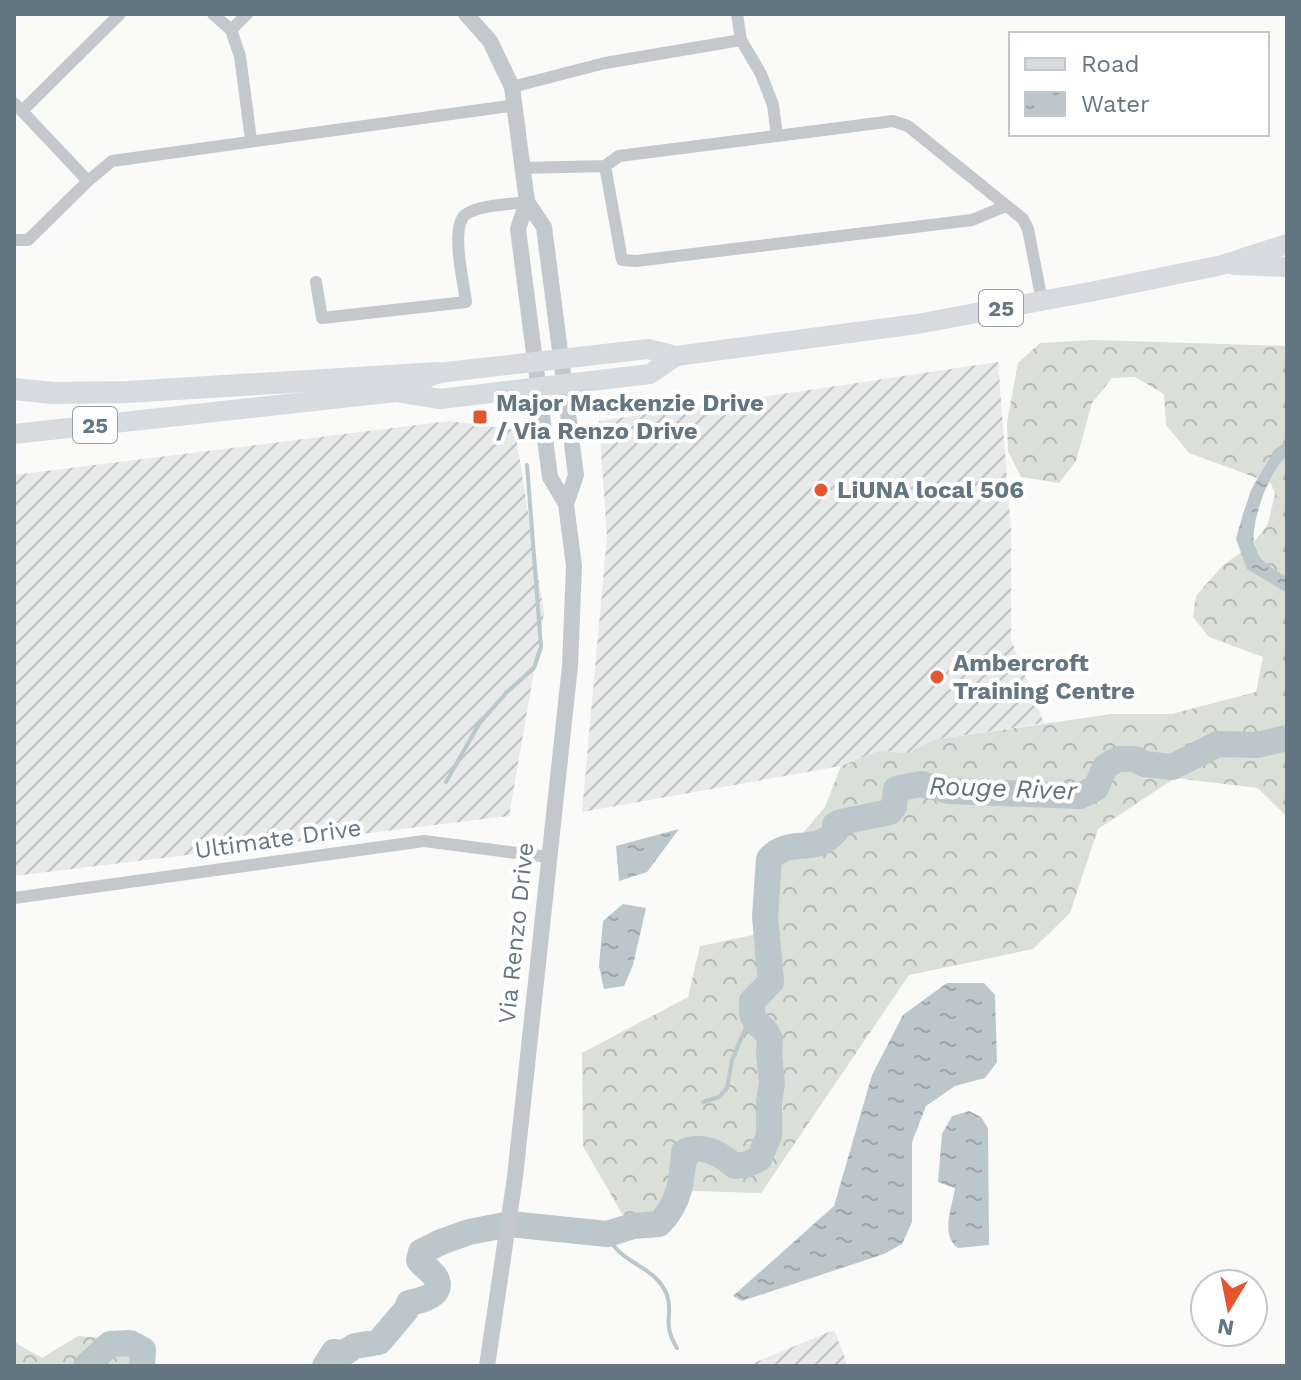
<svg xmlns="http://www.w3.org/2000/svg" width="1301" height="1380" viewBox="0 0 1301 1380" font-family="'Work Sans',sans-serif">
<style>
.industrial{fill:url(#industrial-furrows)}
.forest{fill:url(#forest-crowns)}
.water{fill:url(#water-ripples)}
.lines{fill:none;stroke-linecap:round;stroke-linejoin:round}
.stream{stroke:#bbc7cb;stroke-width:4}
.river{stroke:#bbc7cb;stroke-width:26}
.minor{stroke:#c3c8cc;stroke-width:12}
.tertiary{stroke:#c3c8cc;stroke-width:16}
.primary{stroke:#d6dbdf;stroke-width:20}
.motorway{stroke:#d6dbdf;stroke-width:22}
.poi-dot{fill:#e4572e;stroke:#fff;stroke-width:3}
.labels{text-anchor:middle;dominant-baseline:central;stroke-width:8;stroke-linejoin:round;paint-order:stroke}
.shield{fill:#fff;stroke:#939fa8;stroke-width:2}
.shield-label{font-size:22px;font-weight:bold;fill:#657683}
.poi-label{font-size:24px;font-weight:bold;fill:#657683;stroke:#fff;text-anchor:start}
.street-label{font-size:24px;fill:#657683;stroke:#fff}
.water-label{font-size:26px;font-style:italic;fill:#60757c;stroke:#fff}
</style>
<defs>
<pattern id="industrial-furrows" width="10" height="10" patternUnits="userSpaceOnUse" patternTransform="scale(2)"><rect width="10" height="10" fill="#e8e9e9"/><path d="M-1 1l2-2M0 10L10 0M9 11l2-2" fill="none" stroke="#c0c1c2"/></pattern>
<pattern id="forest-crowns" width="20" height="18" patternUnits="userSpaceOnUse" patternTransform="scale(2)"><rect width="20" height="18" fill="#dadfd7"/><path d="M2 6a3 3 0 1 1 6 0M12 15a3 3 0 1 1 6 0" fill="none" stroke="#b4b9b4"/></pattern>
<pattern id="water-ripples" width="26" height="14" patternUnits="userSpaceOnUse" patternTransform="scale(2)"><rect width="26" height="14" fill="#bbc7cb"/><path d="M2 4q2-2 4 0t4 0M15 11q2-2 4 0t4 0" fill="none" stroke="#9ca6aa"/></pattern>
</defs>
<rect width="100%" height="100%" fill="#fafaf8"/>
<!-- industrial -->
<path class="industrial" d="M998,362L1011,531V640L1044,723L933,740L910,753L878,751L841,766L582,812L607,537L599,421Z
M449,421L515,430L544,613L509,816L14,876V475Z
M834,1330L848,1366H746Z"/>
<!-- forest -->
<path class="forest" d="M1093,340L1287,346V817L1258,788L1175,778L1098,829L1070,913L1033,949L909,975L761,1193L694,1191L629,1226L583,1146L582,1053L688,997L700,946L768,932L770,892L776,865L825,807L841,766L878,751L909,753L933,740L1111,714H1172L1256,692L1263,657L1209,637L1193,617L1196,596L1223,565L1251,546L1268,524L1275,494L1271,483L1189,453L1166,425L1164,394L1135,377L1112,378L1092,403L1076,461L1059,483L1021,477L1008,451L1007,423L1018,363L1040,343Z
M78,1336L126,1340L149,1366H14V1342L42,1358Z"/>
<!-- water -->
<path class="water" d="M1287,441V456C1269,469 1248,528 1255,548C1260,562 1275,570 1287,577V593L1247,569L1236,539L1242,517L1251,490L1274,450Z
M679,829L647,872L619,881L616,846Z
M623,904L646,908L633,965L624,986L604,989L599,966L603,921Z
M947,983H984L995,995L997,1062L985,1078L955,1086L926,1106L912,1142V1222L902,1244L884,1254L742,1301L733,1296L834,1206L872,1075L903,1015Z
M969,1111L981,1117L988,1128L989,1245L958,1248C940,1235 952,1208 955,1188L938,1182L942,1134L952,1116Z"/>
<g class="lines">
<!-- stream -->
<path class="stream" d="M446,782L479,724L507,692L534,668L541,647L527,465
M703,1102L719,1097L727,1088L732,1060L752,1013
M607,1234C619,1265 655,1264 667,1295C674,1314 661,1322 677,1348"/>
<!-- river -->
<path class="river" d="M86,1366L110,1344L130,1343L143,1350L142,1366
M325,1366L334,1352L344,1353L355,1346L379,1342L406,1310L409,1303C419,1301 443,1296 437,1280C434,1272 423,1267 419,1260L421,1252L441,1242L469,1232L510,1224L607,1234L633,1226L659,1224C680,1203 682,1180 684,1152C703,1143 720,1154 735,1166L745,1165L759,1159L769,1136V1102L772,1083L769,1053L770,1039L765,1030L756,1023L752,1013V1001L771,982L765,917L769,859C788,836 816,856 836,831L835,825L841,822L890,812L894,807L896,789L921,784L950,791L1080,796L1096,788L1105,767L1118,759H1135L1144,764L1172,767L1218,744L1257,745L1287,738"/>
<!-- minor -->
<path class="minor" d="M213,14L231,30
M247,14L231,30L240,56L251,140
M512,87L605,63L741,40
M14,103L22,111L120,14
M22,111L88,181
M777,136L893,121L908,126L1023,219L1028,229L1042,301
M605,166L622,260L636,261L972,220L1006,206
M523,168L605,166L619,156L777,136L773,105L761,74L741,40L737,14
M14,240H28L88,181L112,161L516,105
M316,282L322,318L466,302C464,284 450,228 465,215C478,205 511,204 527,202
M14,898L424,841L548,857"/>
<!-- tertiary -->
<path class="tertiary" d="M466,14L490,41L512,87L527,202L544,227L576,475L566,504
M487,1366L515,1177L570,666L574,566L566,504L550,477L518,229L527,202"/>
<!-- primary -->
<path class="primary" d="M1234,265L1287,267
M396,392L438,373L648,349L676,356L917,324L1095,291L1222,265L1287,244
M14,434L396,392L440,399L650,374L676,356"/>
<!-- motorway -->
<path class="motorway" d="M14,389L53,393L127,392L438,373"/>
</g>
<!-- markers -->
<g class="poi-dot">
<rect x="472" y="409" width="16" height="16" rx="4"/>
<circle cx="821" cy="490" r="8"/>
<circle cx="937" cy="677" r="8"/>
</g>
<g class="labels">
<!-- shield labels -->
<g class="shield">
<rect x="979" y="290" width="44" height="36" rx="6"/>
<rect x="73" y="407" width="44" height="36" rx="6"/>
</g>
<g class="shield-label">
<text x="1001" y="308">25</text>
<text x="95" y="425">25</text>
</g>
<!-- poi labels -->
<g class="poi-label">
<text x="496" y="403">Major Mackenzie Drive<tspan x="496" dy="28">/ Via Renzo Drive</tspan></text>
<text x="837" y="490">LiUNA local 506</text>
<text x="953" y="663">Ambercroft<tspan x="953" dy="28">Training Centre</tspan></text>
</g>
<!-- street labels -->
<g class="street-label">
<text transform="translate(278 839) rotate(-8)">Ultimate Drive</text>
<text transform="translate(516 933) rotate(-84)">Via Renzo Drive</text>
</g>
<!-- water labels -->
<g class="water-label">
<text transform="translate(1003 788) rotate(2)">Rouge River</text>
</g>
</g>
<!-- border -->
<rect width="1301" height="1380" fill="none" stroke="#657683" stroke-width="32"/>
<!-- legend -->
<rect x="1009" y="32" width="260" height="104" fill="#ffffff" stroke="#c1c8cd" stroke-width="2"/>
<rect x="1025" y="58" width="40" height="12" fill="#d6dbdf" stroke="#c1c8cd" stroke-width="2"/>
<text x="1081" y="72" font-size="24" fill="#657683">Road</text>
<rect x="1025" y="92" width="40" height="24" fill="url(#water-ripples)" stroke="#c1c8cd" stroke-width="2"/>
<text x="1081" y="112" font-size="24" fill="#657683">Water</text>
<!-- north arrow -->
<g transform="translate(1229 1308) rotate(190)"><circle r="38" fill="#ffffff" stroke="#c1c8cd" stroke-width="2"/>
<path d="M0-6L14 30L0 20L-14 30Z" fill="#e4572e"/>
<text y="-12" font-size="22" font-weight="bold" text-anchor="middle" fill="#657683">N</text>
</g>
</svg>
